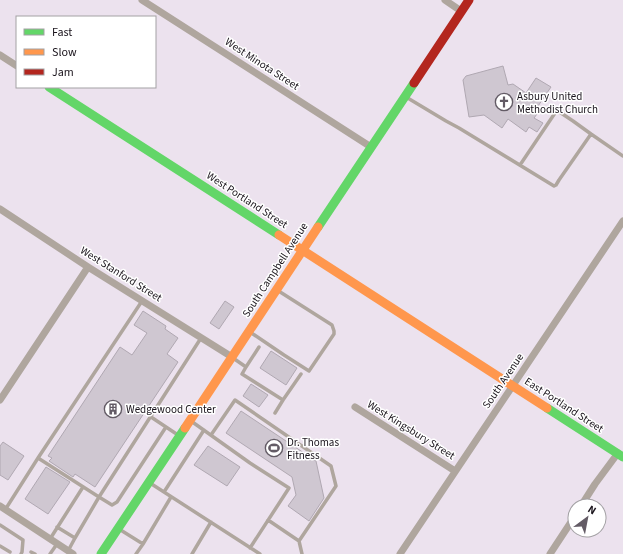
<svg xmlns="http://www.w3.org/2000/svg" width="623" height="554" viewBox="0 0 623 554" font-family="'Source Sans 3',sans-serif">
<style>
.building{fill:#cfc7d1;stroke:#b0a8b2}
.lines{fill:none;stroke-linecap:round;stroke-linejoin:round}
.lane{stroke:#afa69e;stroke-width:3.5}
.street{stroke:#afa69e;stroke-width:7}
.fast{stroke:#63d668;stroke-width:9}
.slow{stroke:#ff974d;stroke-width:9}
.jam{stroke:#b3261e;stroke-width:9}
.labels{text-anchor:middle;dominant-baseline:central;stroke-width:3;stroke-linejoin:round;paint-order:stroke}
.street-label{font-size:11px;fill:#19131b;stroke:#fff}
.poi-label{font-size:11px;fill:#19131b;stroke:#fff;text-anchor:start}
</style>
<rect width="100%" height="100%" fill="#ece2ee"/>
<!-- building -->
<path class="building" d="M503,66L508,85L513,84L526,93L536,78L551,87L534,112L537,114L534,118L543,123L537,132L529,127L526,132L508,119L502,128L484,115L469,117L463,80L466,76Z
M225,301L234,307L219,329L210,323Z
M143,311L166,326L165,329L178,338L167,354L178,362L95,487L75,474L73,477L49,461L52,458L48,456L120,347L132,355L147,333L134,325Z
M271,351L297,368L286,385L260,368Z
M251,384L268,395L259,407L243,396Z
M241,411L316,461L324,498L309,521L288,506L296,495L292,477L226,433Z
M3,442L24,456L8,480L0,475V446Z
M208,446L240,467L227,486L194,465Z
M46,467L70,482L48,514L25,499Z"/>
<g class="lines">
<!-- lane -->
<path class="lane" d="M406,97L446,121L459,128L554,186L556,185L559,180L591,134
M520,165L555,113L558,111L573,121L591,134L623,156
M250,332L284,355L309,371L334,334V331L332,325L277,290
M233,358L246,367L259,347
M246,367L242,374L283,400L301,374
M275,413L283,400
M151,417L178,435
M191,421L250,463L289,488L250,548
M166,427L117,502L112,505L99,497L201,338
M211,435L235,400L331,466L336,486L299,541L302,554
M38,458L99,497L75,538L57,527
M150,483L260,554
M164,492L204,430
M5,510L38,458L142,301
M268,520L299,541
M0,525L23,540L22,552L21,554
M119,529L143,544L136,554
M50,539L83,487
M143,544L171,497
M0,546L10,552
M68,551L75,538
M31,552L35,554
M50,554L57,544
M192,554L211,522"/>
<!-- street -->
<path class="street" d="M142,0L371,147
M445,0L461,11
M0,55L17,66
M0,209L88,267L232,357
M0,400L88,267
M355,407L455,471
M0,506L73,554
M581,506L595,484L618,453
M400,554L623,221
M550,554L575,516"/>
<!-- fast -->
<path class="fast" d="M49,87L279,235
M318,227L414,83
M547,408L623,457
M101,554L185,428"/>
<!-- slow -->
<path class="slow" d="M279,235L547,408
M185,428L318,227"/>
<!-- jam -->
<path class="jam" d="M414,83L469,0"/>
</g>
<!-- icons -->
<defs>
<symbol id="church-ring" viewBox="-11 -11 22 22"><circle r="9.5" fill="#fff" stroke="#635b65" stroke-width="1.5"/><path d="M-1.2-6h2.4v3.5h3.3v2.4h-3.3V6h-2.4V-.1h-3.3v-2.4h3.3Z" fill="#635b65"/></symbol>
<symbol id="building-ring" viewBox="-11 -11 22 22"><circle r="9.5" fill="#fff" stroke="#635b65" stroke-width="1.5"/><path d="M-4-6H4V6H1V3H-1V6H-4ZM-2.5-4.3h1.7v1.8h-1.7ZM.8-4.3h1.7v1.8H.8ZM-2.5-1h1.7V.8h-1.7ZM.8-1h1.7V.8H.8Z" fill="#635b65"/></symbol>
<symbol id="stadium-ring" viewBox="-11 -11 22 22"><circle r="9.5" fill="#fff" stroke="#635b65" stroke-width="1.5"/><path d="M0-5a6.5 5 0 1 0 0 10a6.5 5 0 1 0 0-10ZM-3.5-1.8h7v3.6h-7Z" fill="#635b65"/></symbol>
</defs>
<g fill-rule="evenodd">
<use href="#church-ring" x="494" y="92" width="20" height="20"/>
<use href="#building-ring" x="103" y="399" width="20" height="20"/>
<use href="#stadium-ring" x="264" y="438" width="20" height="20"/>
</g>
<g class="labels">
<!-- street labels -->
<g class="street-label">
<text transform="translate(262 64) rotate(33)">West Minota Street</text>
<text transform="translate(247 200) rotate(33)">West Portland Street</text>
<text transform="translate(275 270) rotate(-57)">South Campbell Avenue</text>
<text transform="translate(121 274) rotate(32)">West Stanford Street</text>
<text transform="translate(503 381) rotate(-56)">South Avenue</text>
<text transform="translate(564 405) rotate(33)">East Portland Street</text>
<text transform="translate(411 430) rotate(32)">West Kingsbury Street</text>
</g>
<!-- poi labels -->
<g class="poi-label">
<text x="517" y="96">Asbury United<tspan x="517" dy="13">Methodist Church</tspan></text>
<text x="126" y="409">Wedgewood Center</text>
<text x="287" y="442">Dr. Thomas<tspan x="287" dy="13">Fitness</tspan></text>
</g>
</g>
<!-- legend -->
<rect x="16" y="16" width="140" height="72" fill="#ffffff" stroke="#a3a1a4"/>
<rect x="24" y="29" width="20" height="6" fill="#63d668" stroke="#a3a1a4"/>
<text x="52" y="36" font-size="12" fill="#19131b">Fast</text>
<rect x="24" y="49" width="20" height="6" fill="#ff974d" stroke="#a3a1a4"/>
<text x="52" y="56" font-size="12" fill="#19131b">Slow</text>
<rect x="24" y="69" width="20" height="6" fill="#b3261e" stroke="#a3a1a4"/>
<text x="52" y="76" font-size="12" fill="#19131b">Jam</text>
<!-- north arrow -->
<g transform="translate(587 518) rotate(32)"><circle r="19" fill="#ffffff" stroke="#a3a1a4"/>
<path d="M0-3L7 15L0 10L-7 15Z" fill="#635b65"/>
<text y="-6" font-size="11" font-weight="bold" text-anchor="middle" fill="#19131b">N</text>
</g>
</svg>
